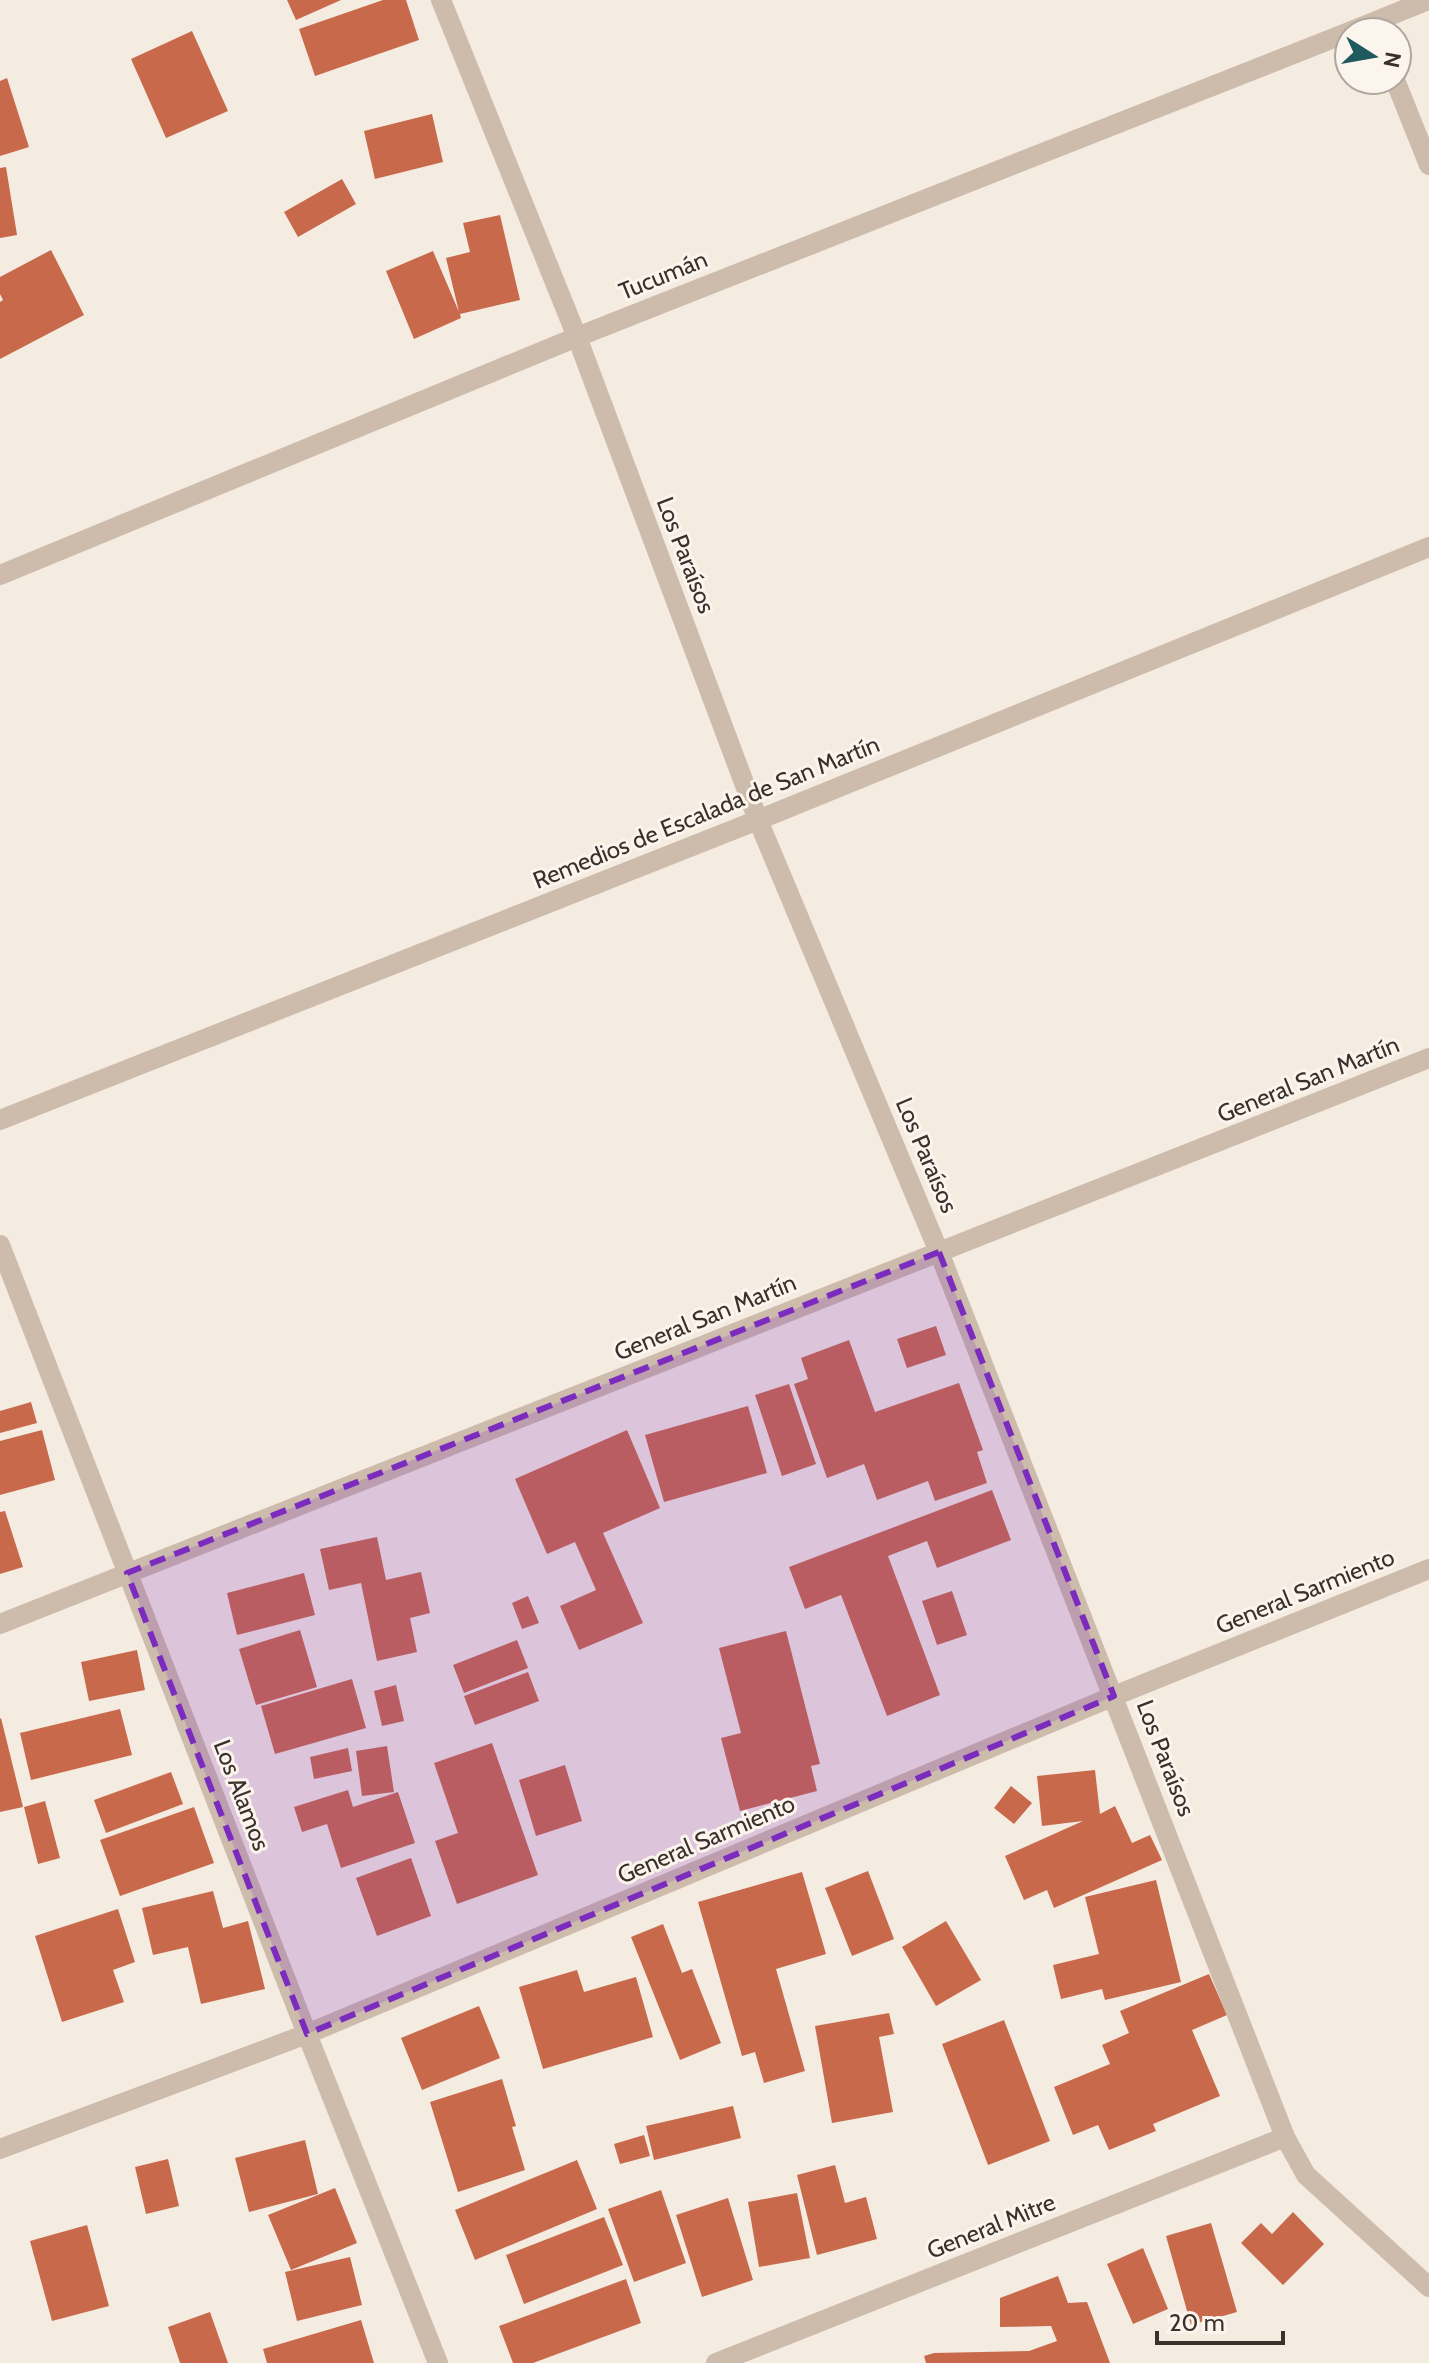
<svg xmlns="http://www.w3.org/2000/svg" width="1429" height="2363" viewBox="0 0 1429 2363" font-family="Cabin,sans-serif">
<style>
.building{fill:#c8694b}
.lines{fill:none;stroke-linecap:round;stroke-linejoin:round}
.street{stroke:#cdbbac;stroke-width:20}
.marked{fill:#7b2cbf;fill-opacity:0.2;stroke:#7b2cbf;stroke-width:6;stroke-dasharray:16 10;stroke-linejoin:round}
.labels{text-anchor:middle;dominant-baseline:central;stroke-width:6;stroke-linejoin:round;paint-order:stroke}
.street-label{font-size:24px;fill:#3b302b;stroke:#fbf5ee}
</style>
<rect width="100%" height="100%" fill="#f4ebe1"/>
<!-- building -->
<path class="building" d="M287,0H341L296,20Z
M383,0H406L419,40L315,76L299,29Z
M192,31L228,111L166,138L131,59Z
M7,78L29,147L0,156V81Z
M432,114L443,162L375,179L364,131Z
M6,167L17,235L0,238V168Z
M342,179L356,204L298,237L284,212Z
M500,215L520,300L460,314L461,318L414,339L386,271L433,251L459,312L446,258L470,252L463,223Z
M51,250L84,315L0,359V302L3,300L0,294V277Z
M936,1326L946,1355L907,1368L897,1339Z
M849,1340L875,1412L959,1383L983,1450L977,1452L987,1483L935,1501L928,1481L877,1500L864,1464L827,1478L794,1384L808,1379L801,1358Z
M789,1384L816,1464L782,1476L755,1395Z
M31,1402L37,1423L0,1433V1411Z
M748,1406L767,1473L664,1502L645,1435Z
M42,1430L55,1480L0,1495V1441Z
M627,1430L660,1508L603,1533L643,1623L579,1650L560,1606L596,1590L575,1542L547,1554L515,1479Z
M992,1490L1011,1540L937,1568L927,1541L888,1556L940,1695L887,1716L841,1595L805,1609L789,1567Z
M5,1511L23,1567L0,1574V1512Z
M377,1537L386,1580L421,1572L430,1613L410,1618L417,1652L377,1661L361,1583L329,1590L320,1549Z
M304,1573L315,1615L237,1635L227,1593Z
M952,1591L967,1635L937,1645L922,1601Z
M528,1596L539,1623L522,1629L512,1603Z
M300,1630L317,1687L256,1705L239,1649Z
M786,1631L820,1764L811,1766L817,1791L740,1811L721,1738L741,1733L719,1648Z
M517,1640L528,1668L464,1693L453,1665Z
M137,1650L145,1690L89,1701L81,1662Z
M528,1672L539,1701L475,1725L464,1696Z
M352,1679L366,1728L275,1754L261,1706Z
M396,1685L404,1721L382,1726L374,1691Z
M120,1709L132,1755L31,1780L20,1733Z
M1,1718L23,1807L0,1812V1719Z
M492,1743L538,1875L457,1904L435,1841L458,1833L434,1763Z
M387,1746L394,1792L362,1796L356,1751Z
M348,1748L352,1771L314,1779L310,1757Z
M565,1765L582,1821L536,1836L519,1780Z
M1095,1770L1100,1814L1115,1806L1132,1843L1150,1835L1162,1860L1054,1908L1047,1890L1024,1900L1005,1856L1083,1821L1042,1826L1037,1776Z
M171,1772L183,1804L106,1833L94,1800Z
M1011,1786L1032,1803L1014,1824L994,1808Z
M348,1790L353,1807L398,1792L415,1843L341,1868L327,1824L302,1832L294,1807Z
M45,1801L60,1858L38,1864L24,1807Z
M194,1807L214,1863L120,1896L100,1840Z
M411,1858L431,1916L377,1936L356,1878Z
M868,1871L894,1939L852,1956L825,1888Z
M802,1872L826,1954L776,1969L805,2071L764,2083L755,2052L742,2056L698,1902Z
M1156,1880L1181,1982L1105,2000L1102,1989L1061,1999L1053,1965L1099,1954L1085,1897Z
M213,1891L223,1928L248,1921L265,1989L201,2004L188,1947L153,1955L142,1908Z
M118,1909L135,1962L113,1970L124,2002L62,2022L35,1936Z
M946,1921L981,1980L936,2006L902,1947Z
M663,1924L682,1973L692,1969L721,2043L680,2060L631,1937Z
M577,1970L584,1992L636,1977L653,2037L543,2069L519,1987Z
M1209,1974L1227,2015L1192,2030L1220,2096L1153,2124L1156,2131L1109,2150L1098,2125L1073,2135L1054,2087L1110,2064L1102,2045L1129,2033L1120,2011Z
M479,2006L500,2058L422,2090L401,2038Z
M889,2013L894,2034L879,2037L893,2112L832,2123L815,2026Z
M1004,2020L1050,2141L988,2165L942,2044Z
M502,2079L516,2126L512,2127L525,2170L458,2192L430,2102Z
M733,2106L741,2138L654,2160L646,2126Z
M644,2135L650,2156L620,2164L614,2144Z
M305,2140L318,2194L249,2212L235,2158Z
M168,2159L179,2206L146,2214L135,2167Z
M577,2160L597,2209L475,2260L455,2210Z
M835,2165L845,2203L866,2197L877,2239L817,2255L797,2175Z
M335,2188L357,2243L291,2270L268,2215Z
M661,2190L686,2263L634,2282L608,2209Z
M797,2193L810,2258L759,2267L748,2202Z
M728,2198L753,2280L702,2297L676,2215Z
M1293,2212L1324,2244L1283,2285L1241,2243L1261,2223L1272,2234Z
M604,2217L623,2265L524,2304L506,2255Z
M1211,2223L1237,2312L1191,2325L1166,2236Z
M87,2225L109,2306L52,2321L30,2241Z
M1143,2248L1168,2309L1133,2324L1107,2264Z
M350,2257L362,2305L297,2321L285,2272Z
M1058,2276L1068,2303L1087,2302L1110,2363H926L924,2356L934,2353L1029,2351L1057,2341L1051,2326L1000,2327V2298Z
M626,2279L641,2323L533,2363H513L499,2326Z
M210,2312L228,2363H180L168,2327Z
M361,2320L374,2363H267L263,2349Z"/>
<g class="lines">
<!-- street -->
<path class="street" d="M441,0L577,337L758,820L939,1252L1285,2137L1306,2175L1429,2287
M1349,32L1428,0
M1395,80L1429,165
M0,575L577,337L1349,32
M0,1120L758,820L1429,547
M0,1245L307,2034L438,2363
M0,1624L1429,1058
M0,2149L307,2034L1114,1696L1429,1569
M716,2363L1285,2137"/>
</g>
<!-- marked area -->
<path class="marked" d="M939,1252L1114,1696L307,2034L127,1573Z"/>
<g class="labels">
<!-- street labels -->
<g class="street-label">
<text transform="translate(663 275) rotate(-22)">Tucumán</text>
<text transform="translate(686 555) rotate(69)">Los Paraísos</text>
<text transform="translate(706 812) rotate(-22)">Remedios de Escalada de San Martín</text>
<text transform="translate(1308 1079) rotate(-22)">General San Martín</text>
<text transform="translate(927 1155) rotate(67)">Los Paraísos</text>
<text transform="translate(705 1317) rotate(-22)">General San Martín</text>
<text transform="translate(1305 1591) rotate(-22)">General Sarmiento</text>
<text transform="translate(1166 1758) rotate(69)">Los Paraísos</text>
<text transform="translate(242 1795) rotate(69)">Los Alamos</text>
<text transform="translate(706 1839) rotate(-23)">General Sarmiento</text>
<text transform="translate(991 2226) rotate(-22)">General Mitre</text>
</g>
</g>
<!-- north arrow -->
<g transform="translate(1373 56) rotate(101)"><circle r="38" fill="#fbf5ee" stroke="#aea6a0" stroke-width="2"/>
<path d="M0-6L14 30L0 20L-14 30Z" fill="#1f5a5e"/>
<text y="-12" font-size="22" font-weight="bold" text-anchor="middle" fill="#3b302b">N</text>
</g>
<!-- scale -->
<path d="M1157 2331v12h126v-12" fill="none" stroke="#3b302b" stroke-width="4"/>
<text x="1169" y="2331" font-size="24" fill="#3b302b" stroke="#fbf5ee" stroke-width="6" paint-order="stroke">20 m</text>
</svg>
